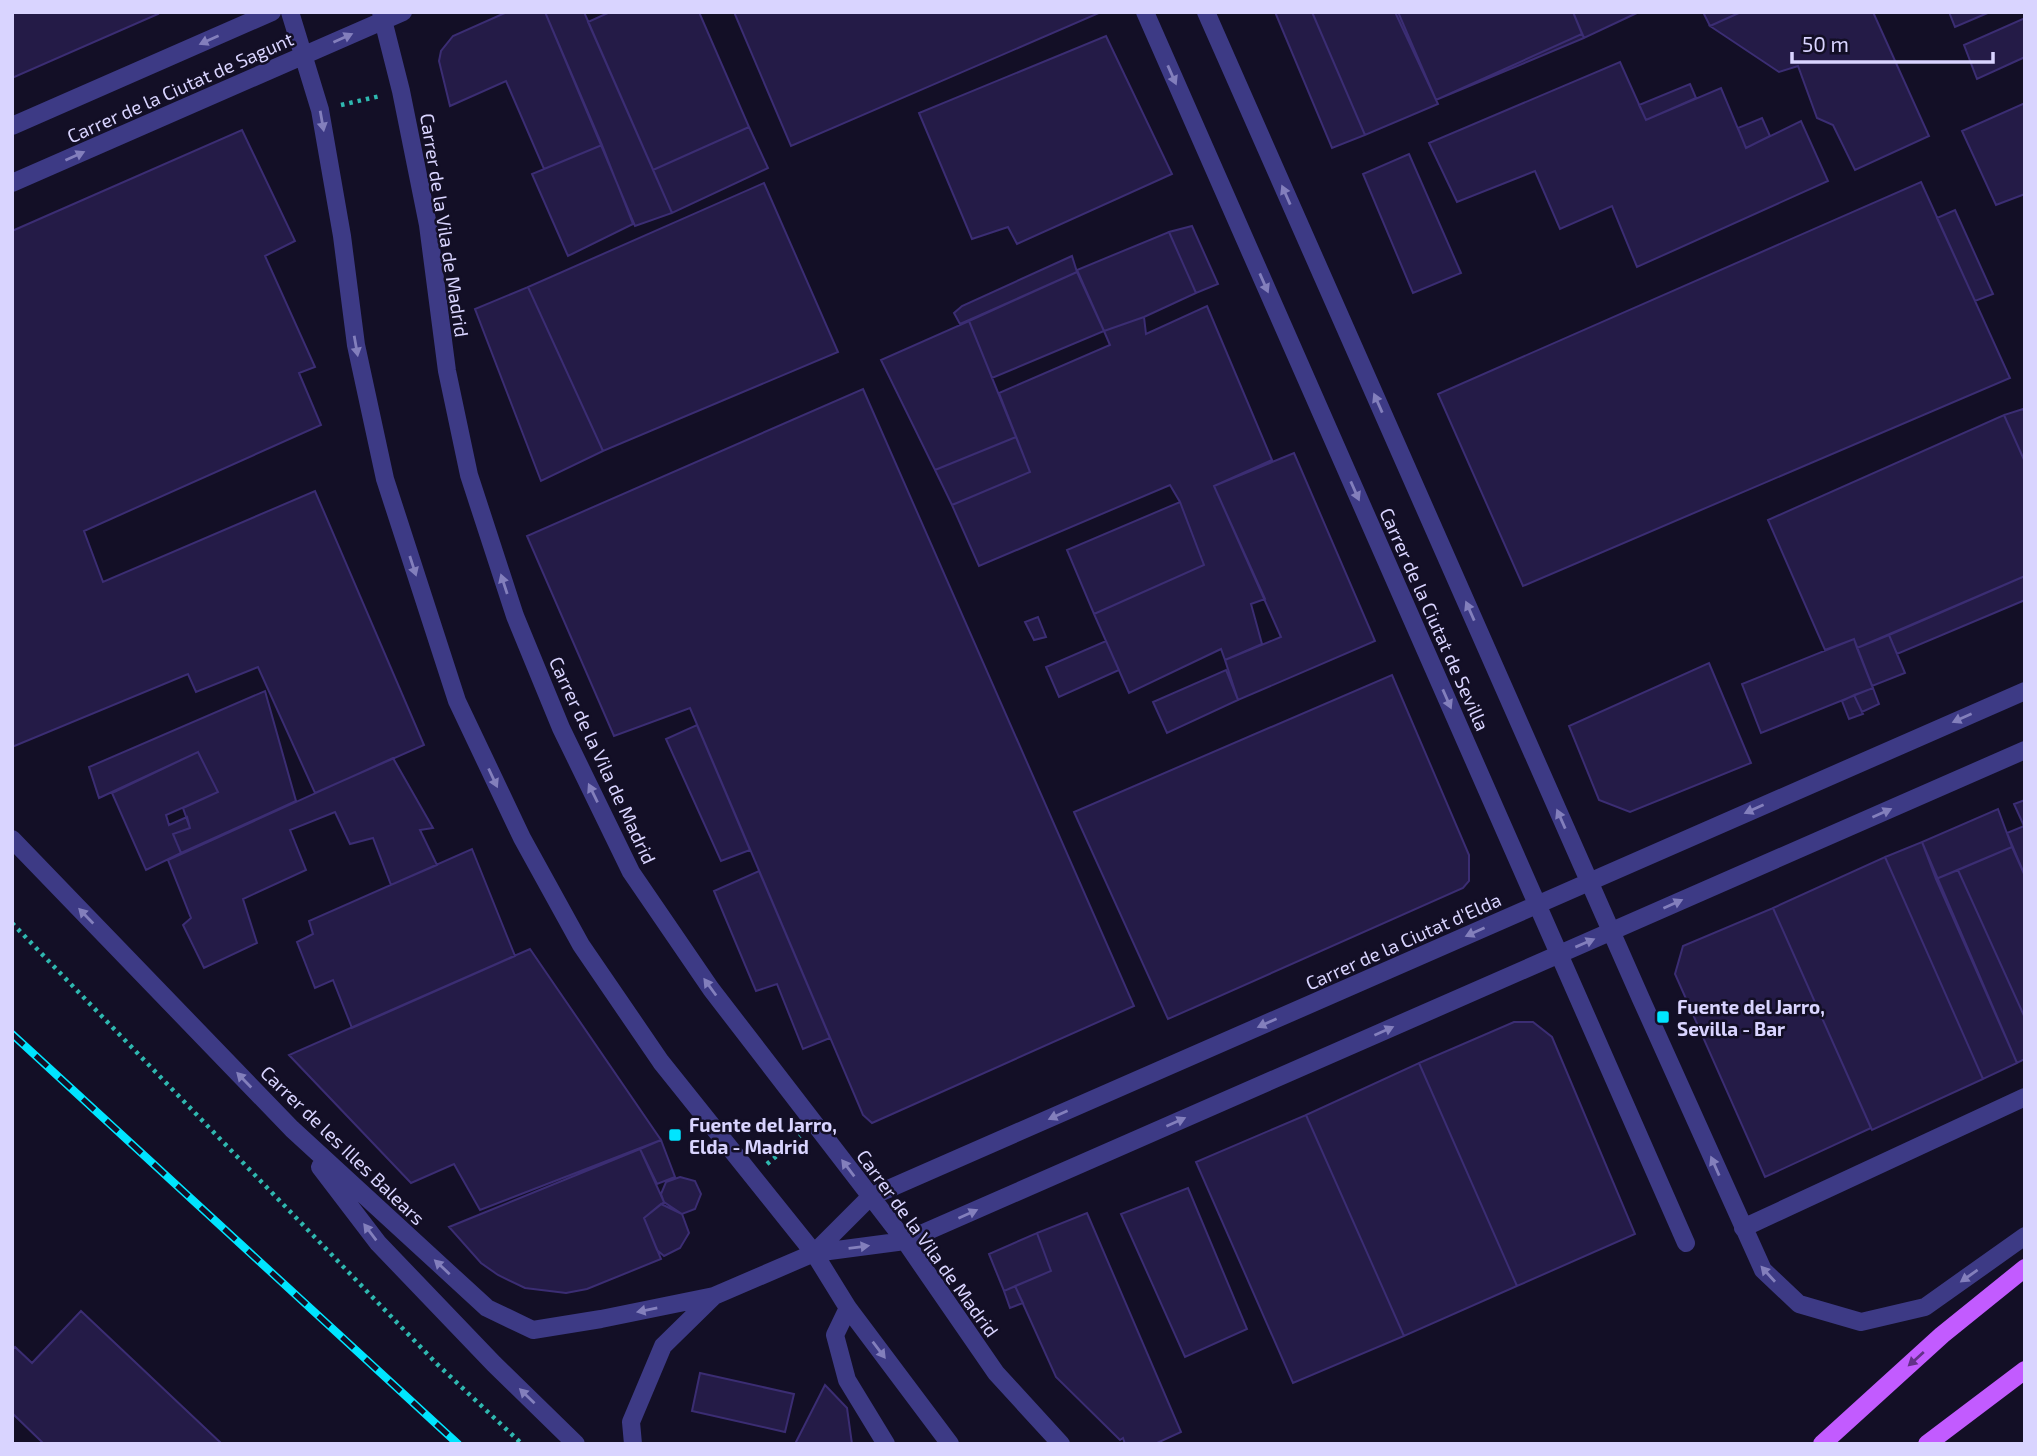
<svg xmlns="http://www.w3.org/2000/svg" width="2037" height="1456" viewBox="0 0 2037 1456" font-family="'Exo 2',sans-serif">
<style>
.building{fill:#241b47;stroke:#3b2d73;stroke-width:2}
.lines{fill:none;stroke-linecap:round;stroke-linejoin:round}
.path{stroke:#2fb8b0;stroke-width:4.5;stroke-dasharray:3.5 5;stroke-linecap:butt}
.minor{stroke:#3d3a85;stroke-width:18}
.major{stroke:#c25bff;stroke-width:18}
.rail-casing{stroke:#00e5ff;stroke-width:8}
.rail{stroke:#130f26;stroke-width:5;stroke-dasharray:16;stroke-linecap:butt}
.oneway{fill:#837fbc}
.oneway2{fill:#623188}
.poi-dot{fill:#00e5ff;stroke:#130f26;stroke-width:2.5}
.labels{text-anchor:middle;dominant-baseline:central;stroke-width:5;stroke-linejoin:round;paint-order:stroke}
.street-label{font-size:19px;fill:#d9d4ff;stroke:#130f26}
.poi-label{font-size:19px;font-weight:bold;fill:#d9d4ff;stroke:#130f26;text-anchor:start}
</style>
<rect width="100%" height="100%" fill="#130f26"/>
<!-- building -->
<path class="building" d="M12,12H157L158,14L12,78Z
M507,12H545L602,145L544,169L506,81L450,106L439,61L441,51L453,36Z
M545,12H584L672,213L635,226Z
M610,12H699L749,127L653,170L588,22Z
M734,12H1098L1099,13L791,146Z
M1275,12H1312L1365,135L1332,148Z
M1312,12H1395L1438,104L1365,135Z
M1395,12H1573L1582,34L1436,100Z
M1398,12H1573L1584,38L1436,100Z
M1573,12H1639L1584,38Z
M1703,12H1741L1710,26Z
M1741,12H1873L1929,136L1855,170L1833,125L1817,118L1798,66L1779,72L1710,26Z
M1949,12H1990L1955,27Z
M2025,18V57L1977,79L1964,45Z
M1106,36L1172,174L1017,244L1008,227L972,239L919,113Z
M1620,62L1646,120L1721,88L1746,148L1801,121L1828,181L1637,267L1612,206L1560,229L1535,171L1457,202L1429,143Z
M1690,84L1696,98L1646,120L1639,105Z
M2025,103V194L1996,205L1962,131Z
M1762,118L1770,136L1746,148L1738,128Z
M749,127L768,168L672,213L653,170Z
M242,130L295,241L265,256L315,367L299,373L321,425L84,531L103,582L315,491L424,745L315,793L258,667L196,692L188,674L12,747V231Z
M602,145L633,224L568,256L532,174Z
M1409,154L1461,273L1413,293L1363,174Z
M1921,182L2010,378L1523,586L1438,394Z
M764,183L838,352L603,451L528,287Z
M1955,210L1993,294L1975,301L1937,218Z
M1192,226L1218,284L1196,293L1169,232Z
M1169,232L1196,293L1144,317L1104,331L1077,270Z
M1072,256L1077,272L960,324L954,313L962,306Z
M1077,272L1104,331L992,378L969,321Z
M528,287L603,451L541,481L475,309Z
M1207,306L1272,460L1214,486L1265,599L1251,604L1262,644L1225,660L1221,649L1129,693L1094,614L1204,565L1180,502L1170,485L979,566L952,505L1030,472L999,393L1110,345L1104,331L1144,317L1146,334Z
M969,321L1016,437L935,470L881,360Z
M863,389L1134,1006L872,1123L863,1115L690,708L614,736L527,536Z
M2023,409L2025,413V462L2004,415Z
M2004,415L2025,462V576L1857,648L1854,639L1825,650L1768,520Z
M1016,437L1030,472L952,505L935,470Z
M1294,453L1375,641L1238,700L1225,660L1281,637L1214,486Z
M1180,502L1204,565L1094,614L1067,550Z
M2025,576V600L1897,654L1889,635Z
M1038,617L1046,637L1034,640L1025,622Z
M1889,635L1905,673L1872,686L1857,648Z
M1854,639L1873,688L1761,733L1742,684Z
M1106,641L1119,670L1059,697L1046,667Z
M1709,663L1751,763L1630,812L1599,800L1569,726Z
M1226,670L1238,700L1167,733L1153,702Z
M1392,675L1469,855V881L1463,888L1168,1019L1074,812Z
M1873,688L1879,704L1862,712L1854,695Z
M265,691L296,801L181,853L173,834L190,828L183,808L218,792L198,752L99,798L89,767Z
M1854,695L1863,714L1849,719L1842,701Z
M697,725L750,850L721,861L666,739Z
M198,752L218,792L166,815L169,825L187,817L190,828L173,834L181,853L146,870L112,793Z
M393,758L433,828L420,830L437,865L391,885L373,838L350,844L335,812L290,830L306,870L243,899L257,943L204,968L183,925L191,918L168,860Z
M2025,800V826H2024L2014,804Z
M1998,809L2012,847L1936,879L1922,842Z
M2024,826H2025V876L2007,833Z
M1922,842L2017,1063L1983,1079L1885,857Z
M2012,847L2025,876V1018L1958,870Z
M472,849L515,956L352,1028L333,980L315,988L297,942L313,934L309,921Z
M1885,857L1983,1079L1872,1130L1773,908Z
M1958,870L2025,1018V1059L2017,1063L1936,879Z
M759,871L830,1038L803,1049L777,984L756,991L714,891Z
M1773,908L1871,1128L1765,1177L1675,974L1683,946Z
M530,949L661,1140L480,1210L454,1164L411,1183L289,1055Z
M1514,1022H1533L1552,1037L1635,1234L1517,1286L1419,1063Z
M1419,1063L1517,1286L1404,1336L1306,1115Z
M1306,1115L1404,1336L1293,1383L1196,1162Z
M661,1140L675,1177L657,1184L640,1149Z
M640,1149L664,1202L644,1218L661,1259L587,1289L566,1293L525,1288L498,1275L481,1263L449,1227Z
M680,1177L695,1181L701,1194L695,1209L682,1214L664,1202L661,1194L666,1182Z
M1188,1188L1247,1329L1185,1357L1121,1214Z
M661,1204L682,1214L689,1233L680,1248L664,1256L657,1250L644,1218Z
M1087,1213L1181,1432L1155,1444H1125L1123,1438L1120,1440L1056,1377L1015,1286L1051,1271L1037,1233Z
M1037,1233L1051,1271L1004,1291L989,1254Z
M1015,1286L1023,1303L1010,1308L1004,1291Z
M81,1311L222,1444H44L12,1413V1350L15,1347L32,1363Z
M700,1373L794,1394L785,1432L692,1411Z
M825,1385L847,1408L852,1444H795Z"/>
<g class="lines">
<!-- path -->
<path class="path" d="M341,105L380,96
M12,923L437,1364L522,1444
M767,1164L800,1136"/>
<!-- minor -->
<path class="minor" d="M290,12L320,110L342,236L356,345L385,479L457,701L522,838L581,945L661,1062L814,1253L848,1308L950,1444
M381,12L401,91L428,225L447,371L469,475L515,616L561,728L631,872L711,989L905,1241L996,1373L1061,1444
M1145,12L1686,1243
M1206,12L1641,999L1763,1270L1799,1304L1861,1322L1925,1307L2025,1236
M12,126L272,12
M12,183L403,12
M12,839L292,1129L487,1308L533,1330L601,1319L714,1296L814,1253L905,1241L2025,750
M320,1167L378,1243L494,1364L576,1444
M1743,1228L2025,1097
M814,1253L870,1197L2025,691
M848,1308L835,1335L847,1380L886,1444
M633,1444L631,1422L663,1346L714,1296"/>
<!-- major -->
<path class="major" d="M1822,1444L1942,1335L2025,1268
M1927,1444L2025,1370"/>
<defs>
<path id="rail" d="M12,1034L458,1444"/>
</defs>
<!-- rail casing -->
<use href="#rail" class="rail-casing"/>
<!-- rail -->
<use href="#rail" class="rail"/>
</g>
<!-- one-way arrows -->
<defs><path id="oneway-solid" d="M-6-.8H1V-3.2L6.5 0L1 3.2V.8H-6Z" transform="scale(1.75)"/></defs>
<g class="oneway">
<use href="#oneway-solid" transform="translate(343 38) rotate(-24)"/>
<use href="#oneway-solid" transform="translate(209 40) rotate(156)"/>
<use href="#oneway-solid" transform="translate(1172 75) rotate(66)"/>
<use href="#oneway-solid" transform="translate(322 121) rotate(80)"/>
<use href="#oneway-solid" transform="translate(75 156) rotate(-24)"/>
<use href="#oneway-solid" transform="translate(1286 195) rotate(-114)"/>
<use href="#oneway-solid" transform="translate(1264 283) rotate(66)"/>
<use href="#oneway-solid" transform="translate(356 346) rotate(80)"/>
<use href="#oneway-solid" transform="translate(1378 403) rotate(-114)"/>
<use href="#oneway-solid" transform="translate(1355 491) rotate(66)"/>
<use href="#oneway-solid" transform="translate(413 566) rotate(72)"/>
<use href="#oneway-solid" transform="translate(504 584) rotate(-108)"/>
<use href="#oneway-solid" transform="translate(1470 611) rotate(-114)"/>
<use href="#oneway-solid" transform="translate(1447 699) rotate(66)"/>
<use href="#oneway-solid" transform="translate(1962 718) rotate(156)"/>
<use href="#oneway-solid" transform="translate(493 778) rotate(65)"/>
<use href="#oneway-solid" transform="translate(593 793) rotate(-116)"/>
<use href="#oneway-solid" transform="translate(1754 809) rotate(156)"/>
<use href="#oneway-solid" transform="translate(1882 813) rotate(-24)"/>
<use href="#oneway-solid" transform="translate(1561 819) rotate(-114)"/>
<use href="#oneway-solid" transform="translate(1673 904) rotate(-24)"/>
<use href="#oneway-solid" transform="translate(86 916) rotate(-134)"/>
<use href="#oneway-solid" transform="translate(1475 932) rotate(156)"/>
<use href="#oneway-solid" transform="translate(1585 943) rotate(-23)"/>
<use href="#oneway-solid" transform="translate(710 987) rotate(-126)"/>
<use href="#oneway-solid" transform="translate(1267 1023) rotate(156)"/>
<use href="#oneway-solid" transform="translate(1384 1031) rotate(-24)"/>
<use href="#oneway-solid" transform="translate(244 1080) rotate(-134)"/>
<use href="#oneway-solid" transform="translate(1058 1115) rotate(156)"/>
<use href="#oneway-solid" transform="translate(1176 1122) rotate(-24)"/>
<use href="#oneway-solid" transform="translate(1715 1166) rotate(-114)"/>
<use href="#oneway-solid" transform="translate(848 1168) rotate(-127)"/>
<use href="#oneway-solid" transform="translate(968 1214) rotate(-24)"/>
<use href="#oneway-solid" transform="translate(370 1232) rotate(-127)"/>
<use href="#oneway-solid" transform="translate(859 1247) rotate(-7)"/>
<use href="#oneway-solid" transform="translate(442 1267) rotate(-137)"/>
<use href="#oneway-solid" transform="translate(1768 1274) rotate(-132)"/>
<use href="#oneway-solid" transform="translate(1969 1276) rotate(145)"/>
<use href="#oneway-solid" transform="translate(647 1310) rotate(169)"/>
<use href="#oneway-solid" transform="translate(879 1350) rotate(53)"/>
<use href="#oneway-solid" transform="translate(527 1396) rotate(-136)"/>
</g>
<use class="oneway2" href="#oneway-solid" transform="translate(1916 1359) rotate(138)"/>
<!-- markers -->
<g class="poi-dot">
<rect x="1656" y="1010" width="14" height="14" rx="3.5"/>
<rect x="668" y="1128" width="14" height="14" rx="3.5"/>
</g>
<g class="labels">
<!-- street labels -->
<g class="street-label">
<text transform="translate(180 87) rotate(-24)">Carrer de la Ciutat de Sagunt</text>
<text transform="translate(445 225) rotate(81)">Carrer de la Vila de Madrid</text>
<text transform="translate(1435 619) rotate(66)">Carrer de la Ciutat de Sevilla</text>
<text transform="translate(603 760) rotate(65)">Carrer de la Vila de Madrid</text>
<text transform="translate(1403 941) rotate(-24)">Carrer de la Ciutat d'Elda</text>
<text transform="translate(343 1145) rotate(44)">Carrer de les Illes Balears</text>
<text transform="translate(928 1243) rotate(54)">Carrer de la Vila de Madrid</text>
</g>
<!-- poi labels -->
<g class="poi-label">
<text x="1677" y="1006">Fuente del Jarro,<tspan x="1677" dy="22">Sevilla - Bar</tspan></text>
<text x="689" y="1124">Fuente del Jarro,<tspan x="689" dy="22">Elda - Madrid</tspan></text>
</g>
</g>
<!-- border -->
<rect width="2037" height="1456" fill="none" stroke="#d9d4ff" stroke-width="28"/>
<!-- scale -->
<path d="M1792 52v10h201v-10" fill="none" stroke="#d9d4ff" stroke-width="3.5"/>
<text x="1802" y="52" font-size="21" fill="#d9d4ff" stroke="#130f26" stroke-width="5" paint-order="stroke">50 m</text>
</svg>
